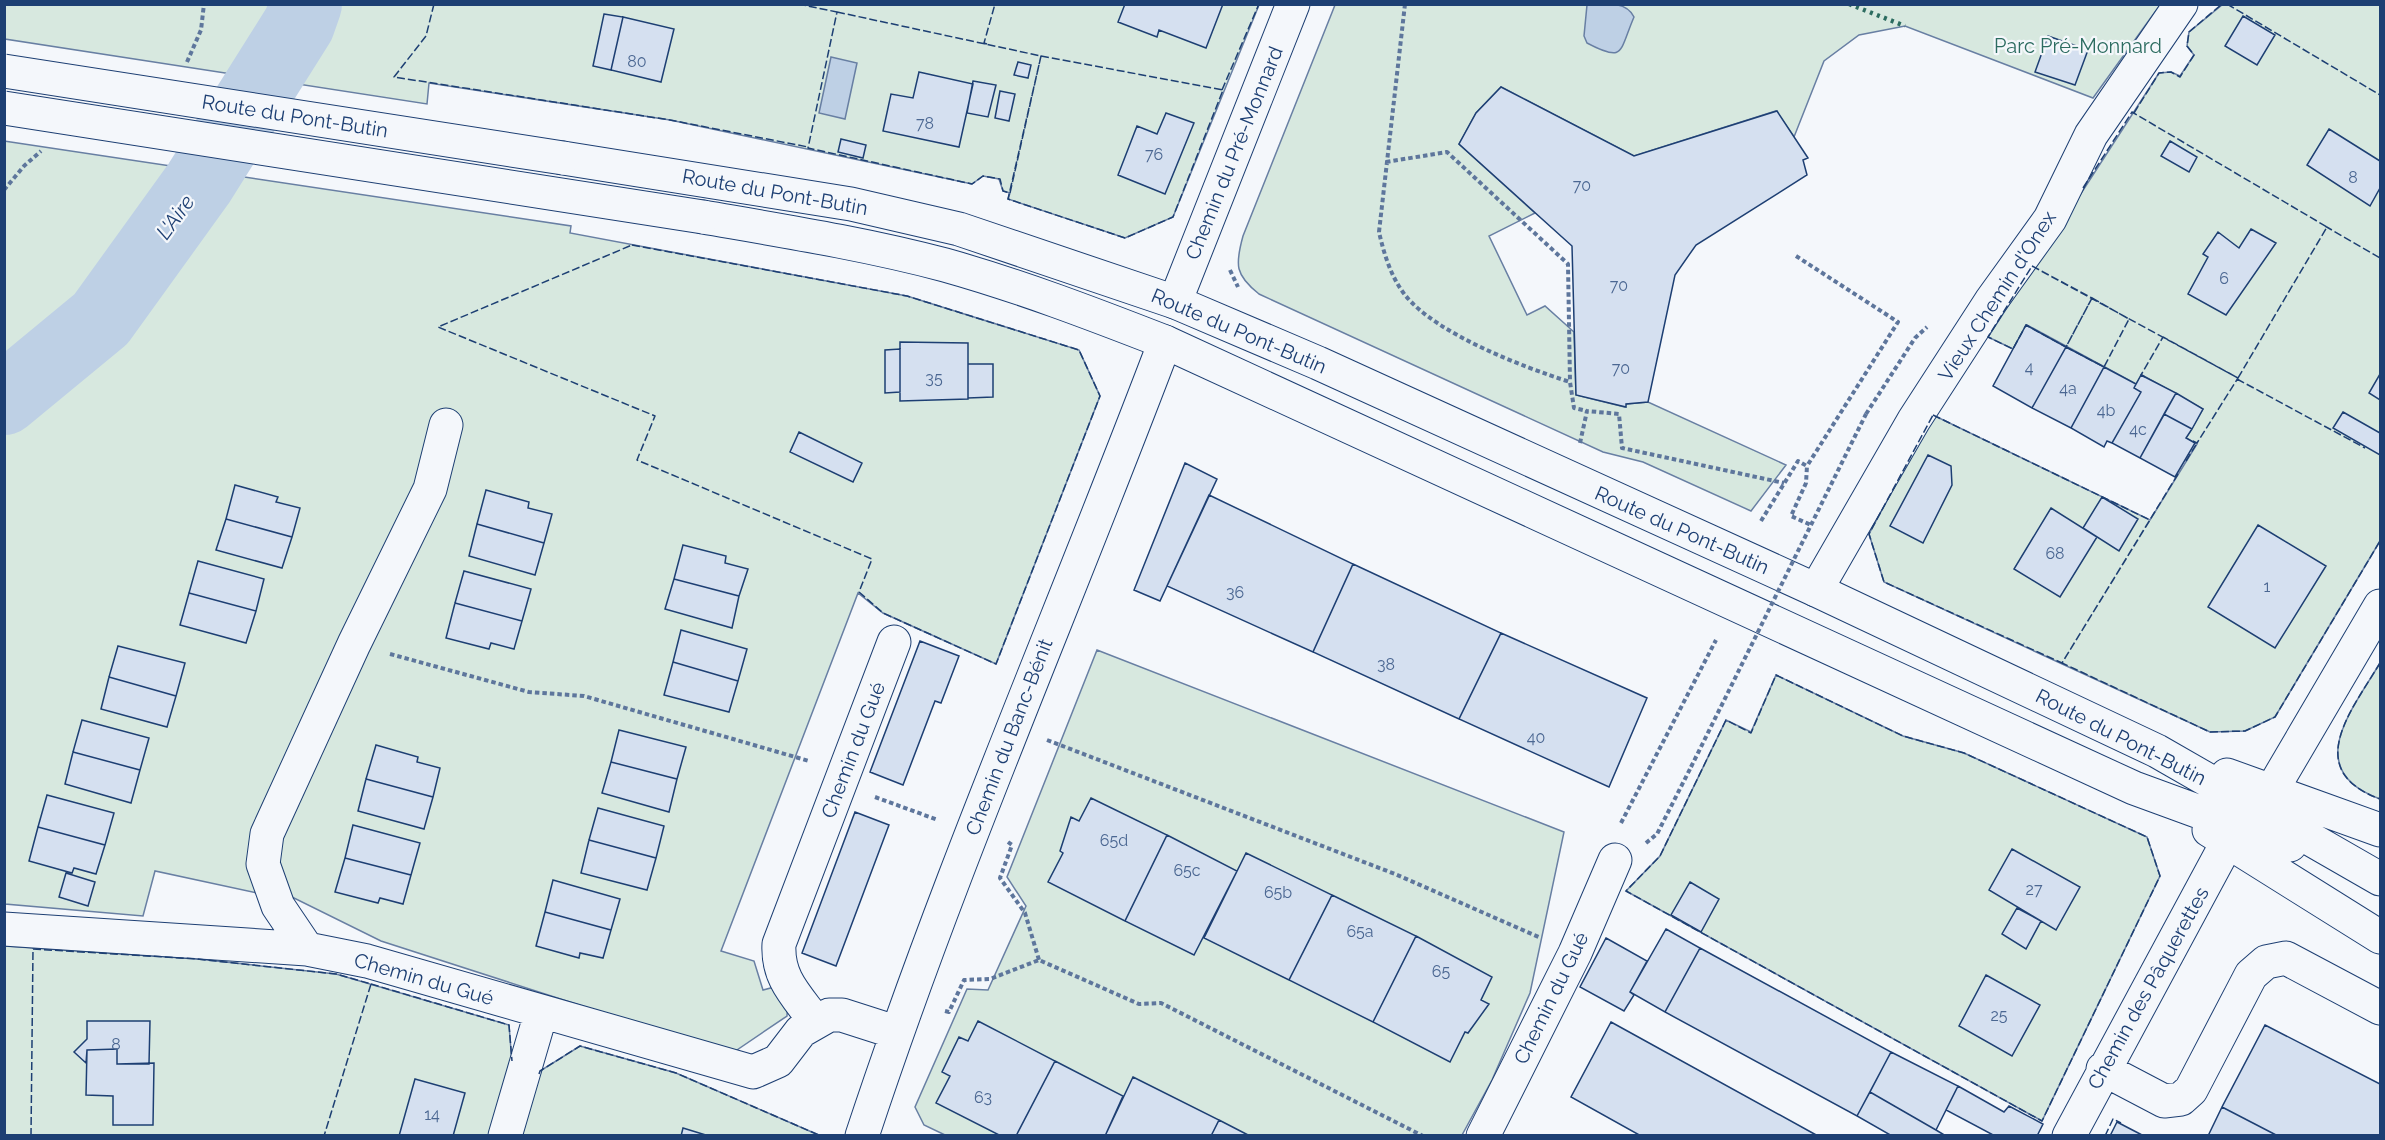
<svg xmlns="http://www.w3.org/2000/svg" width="2385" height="1140" viewBox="0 0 2385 1140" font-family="Raleway,sans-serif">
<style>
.green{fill:#d7e8df;stroke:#687fa3;stroke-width:1.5}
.water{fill:#bed0e5;stroke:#687fa3;stroke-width:1.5}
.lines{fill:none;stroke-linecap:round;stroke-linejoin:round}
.river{stroke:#bed0e5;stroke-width:72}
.building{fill:#d5e0f0;stroke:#1d3f73;stroke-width:1.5}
.minor-casing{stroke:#1d3f73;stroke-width:35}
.major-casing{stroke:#1d3f73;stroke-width:35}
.path{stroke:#5e769c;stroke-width:4;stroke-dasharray:4.5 3;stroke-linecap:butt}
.minor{stroke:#f4f7fb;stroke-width:33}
.major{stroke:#f4f7fb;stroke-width:33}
.major-bridge-casing{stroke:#1d3f73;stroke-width:35;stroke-linecap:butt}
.path-bridge{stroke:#5e769c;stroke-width:4;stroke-dasharray:4.5 3;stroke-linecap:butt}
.major-bridge{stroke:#f4f7fb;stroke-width:33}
.hedge{stroke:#2c6c60;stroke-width:4.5;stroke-dasharray:3 4.5;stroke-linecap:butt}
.fence{stroke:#1d3f73;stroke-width:1.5;stroke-dasharray:8 3;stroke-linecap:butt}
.labels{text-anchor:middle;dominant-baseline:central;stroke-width:4.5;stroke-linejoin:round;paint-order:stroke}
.number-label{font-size:16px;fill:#4b6792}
.park-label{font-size:20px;fill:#2c6c60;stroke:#f4f7fb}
.street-label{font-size:20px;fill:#1d3f73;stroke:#f4f7fb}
.water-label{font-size:21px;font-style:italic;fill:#1d3f73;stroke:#f4f7fb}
</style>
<rect width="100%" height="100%" fill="#f4f7fb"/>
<!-- green -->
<path class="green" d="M4,5H1259L1173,217L1125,238L1008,199L1010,193L1003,191L999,179L983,176L972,184L670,120L429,83L427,104L5,39Z
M1335,5H2160L2093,98L1905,26L1859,35L1824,61L1794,137L1776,111L1634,156L1501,87L1476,113L1459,144L1535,213L1489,236L1527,315L1545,306L1574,332L1576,395L1625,407L1626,404L1648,402L1786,465L1751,511L1643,462L1603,452L1259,294C1235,275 1235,265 1243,236Z
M2222,5H2380V541L2275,717L2245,731L2210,732L1884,582L1869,534L1933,415L2150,520L2197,444L2186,438L2203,409L2142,375L2136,384L2027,325L2013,349L1988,337L2159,73L2171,72L2180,76L2194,55L2187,46L2189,32Z
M4,141L571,226L570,233L907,296L1079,350L1100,396L996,664L883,613L858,593L721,951L754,961L763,990L782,985L788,997L787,1016L731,1054L381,941L288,895L257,893L155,871L143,916L5,904Z
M1097,650L1564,832L1530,993L1492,1080L1462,1135H945L924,1125L915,1107L967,989L988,990L1026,906L1007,877Z
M2380,663V799C2301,770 2352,710 2380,663Z
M1776,675L1903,736L1964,753L2147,837L2160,876L2042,1121L1626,891L1660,856L1726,720L1751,732Z
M4,946L197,959L336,974L509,1025L512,1063L491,1135H5Z
M580,1046L676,1073L821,1136H522L540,1071Z"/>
<!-- water -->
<path class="water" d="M1587,5C1604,4 1626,0 1634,17C1619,52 1625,63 1587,43L1584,36Z
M831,57L857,63L845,119L819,113Z"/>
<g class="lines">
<!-- river -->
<path class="river" d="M4,399L101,319L199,183L299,24L306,4"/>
</g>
<!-- building -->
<path class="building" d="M1125,4H1223L1206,48L1159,30L1157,37L1118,22Z
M604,14L623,17L611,70L593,66Z
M2243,16L2275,35L2257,65L2225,46Z
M623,17L674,29L661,82L611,70Z
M2048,36L2088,50L2075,85L2035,72Z
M1018,62L1031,65L1028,78L1014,75Z
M919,72L973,84L959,147L883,131L891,94L913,98Z
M973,81L996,85L988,117L967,113Z
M1501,87L1634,156L1777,111L1808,158L1803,160L1807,175L1696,245L1675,275L1648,402L1626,404V407L1576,395L1572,246L1459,144L1476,113Z
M1000,91L1015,94L1009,121L995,118Z
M1166,113L1194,123L1165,194L1118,175L1137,126L1157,134Z
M2329,129L2380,161V188L2370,206L2307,165Z
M841,139L866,145L863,158L838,152Z
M2170,141L2197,157L2189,172L2161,156Z
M2251,229L2276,243L2226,315L2188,294L2208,257L2203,254L2218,232L2239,248Z
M2026,325L2066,347L2032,408L1993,386Z
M900,342L968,343V399L900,401Z
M2066,347L2104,367L2071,428L2032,408Z
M900,349V392L885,393V350Z
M968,364H993V397L968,398Z
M2104,367L2136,384L2134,388L2141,392L2112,443L2107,441L2104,447L2071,428Z
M2380,374V400L2369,393Z
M2141,375L2176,393L2140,458L2112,443L2141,392L2134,388Z
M2176,393L2203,409L2192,429L2164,414Z
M2343,412L2380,433V455L2333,428Z
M2164,414L2192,429L2186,438L2195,443L2175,477L2140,458Z
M799,432L862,463L853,482L790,452Z
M1928,455L1951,466L1952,485L1923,543L1890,526Z
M1185,463L1217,479L1160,601L1134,590Z
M235,485L278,497L276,502L300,508L292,537L226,519Z
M486,490L529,502L528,508L552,514L544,543L477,524Z
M1209,495L1353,564L1313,652L1167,586Z
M2102,497L2138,519L2119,551L2083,528Z
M2051,508L2097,537L2060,597L2014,569Z
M226,519L292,537L282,568L216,550Z
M477,524L544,543L535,575L469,556Z
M2258,525L2326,566L2275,648L2208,607Z
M683,545L726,556L725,563L748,569L739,596L674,579Z
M198,561L264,579L256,611L189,593Z
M1353,564L1501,633L1459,719L1313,652Z
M464,571L531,589L522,621L455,603Z
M674,579L739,596L732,628L665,609Z
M189,593L256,611L246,643L180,625Z
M455,603L522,621L514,649L491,643L489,649L446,638Z
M681,630L747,649L738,681L673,662Z
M1501,633L1647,698L1609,787L1459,719Z
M920,641L959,656L941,703L935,701L903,785L870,772Z
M118,646L185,663L176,696L109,677Z
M673,662L738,681L729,712L664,695Z
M109,677L176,696L167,727L101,709Z
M82,720L149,738L140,770L73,752Z
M619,730L686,747L677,779L611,762Z
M376,745L418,757L417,762L440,768L433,797L366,779Z
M73,752L140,770L131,803L65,784Z
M611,762L677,779L669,812L602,793Z
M366,779L433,797L424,829L358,811Z
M47,795L114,813L105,845L38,827Z
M1091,798L1167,835L1125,921L1048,882L1063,853L1060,851L1071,817L1079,821Z
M598,808L664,826L656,858L589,840Z
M855,812L889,825L836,966L802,953Z
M353,825L420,843L411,875L345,858Z
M38,827L105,845L96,874L74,868L72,873L29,861Z
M1167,835L1237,871L1194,955L1125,921Z
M589,840L656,858L647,890L581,873Z
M2012,849L2080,887L2056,930L1989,890Z
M1246,853L1332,895L1289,980L1204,938Z
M345,858L411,875L403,904L380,898L378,903L335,892Z
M66,873L95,882L88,906L59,897Z
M553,880L620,899L611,930L545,912Z
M1690,882L1719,899L1701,932L1671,915Z
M1332,895L1416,936L1373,1022L1289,980Z
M2017,908L2041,921L2026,949L2002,934Z
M545,912L611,930L603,958L580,953L579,958L536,946Z
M1666,929L1700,948L1665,1012L1630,992Z
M1416,936L1492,977L1481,1000L1489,1004L1468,1033L1465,1032L1450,1062L1373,1022Z
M1606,938L1647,961L1630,992L1634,995L1624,1011L1580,987Z
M1700,948L1891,1052L1857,1116L1665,1012Z
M1986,975L2040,1005L2012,1056L1959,1026Z
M87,1021H150L149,1064H117V1049L87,1050L86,1063L74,1052L87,1039Z
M978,1021L1055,1061L1016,1136H1001L936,1103L950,1076L942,1072L959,1037L968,1041Z
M1611,1022L1818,1136H1641L1571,1097Z
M2265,1025L2380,1084V1136H2278L2222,1107Z
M117,1049V1064L154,1063L153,1125H113V1096L86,1095L87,1050Z
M1891,1052L1958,1086L1936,1130L1870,1092Z
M1055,1061L1123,1096L1105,1136H1016Z
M1133,1077L1219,1120L1211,1136H1105Z
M415,1079L465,1093L453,1136H399Z
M1958,1086L2004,1112L2009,1106L2043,1124L2037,1136H1995L1946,1110Z
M1870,1092L1936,1130L1946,1136H1892L1857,1116Z
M2222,1107L2278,1136H2208Z
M1219,1120L1250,1136H1211Z
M2117,1122L2144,1136H2110Z
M683,1128L709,1136H681Z"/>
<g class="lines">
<defs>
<path id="minor" d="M1175,302L1293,4
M1816,590L1914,420L1991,301L2050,219L2091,135L2181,4
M2272,790L2380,606
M4,929L307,949L367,961L753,1072L778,1061L801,1031L829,1015H842L895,1032
M307,949L278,906L263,864L267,834L354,644L430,489L446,425
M815,1021C796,995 777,978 779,944L894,642
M2103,1069L2164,1101L2181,1099L2191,1090L2251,975L2266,962L2286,958L2380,1008
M505,1136L541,1013
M862,1136C951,866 1065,607 1165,342
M1483,1136L1575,953L1615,860
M2069,1136L2228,841"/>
<path id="major" d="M563,158L851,204L959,229L1175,302L1318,363L1816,590L2157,751L2380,879
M703,217C784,231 866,244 945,265C1020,286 1093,314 1165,342L2134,788L2290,845
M2227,775L2380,830
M2209,830L2380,937"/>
</defs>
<!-- minor casing -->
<use href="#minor" class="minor-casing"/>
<!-- major casing -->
<use href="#major" class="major-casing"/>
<!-- path -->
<path class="path" d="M1405,4L1379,232C1384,254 1391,277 1405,295C1436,334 1523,367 1570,382L1574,408L1587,411
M187,62L201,30L204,4
M1386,162L1447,152L1568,264L1570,382
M4,190L24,166L41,151
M1796,256L1898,322L1807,466
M1230,270L1238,287
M1866,414L1915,338L1927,327
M1580,443L1587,411L1619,414L1622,448L1784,483
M1761,521L1798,461L1807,466L1806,483L1791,516L1811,525
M390,654L529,692L584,696L809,761
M1047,740L1395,874L1541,938
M875,797L938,820
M1621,823L1716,640
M1008,842L1012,845L1000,878L1025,913L1039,960
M1646,843L1657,834L1691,767
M945,1011L949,1012L964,980L990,979L1039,960L1139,1004L1161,1003L1423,1136"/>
<!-- minor -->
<use href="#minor" class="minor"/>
<!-- major -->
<use href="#major" class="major"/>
<defs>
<path id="major-bridge" d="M4,71L563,158
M4,108L703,217"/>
</defs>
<!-- major-bridge casing -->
<use href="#major-bridge" class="major-bridge-casing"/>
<!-- path-bridge -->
<path class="path-bridge" d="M1691,767L1866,414"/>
<!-- major-bridge -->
<use href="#major-bridge" class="major-bridge"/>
<!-- hedge -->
<path class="hedge" d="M1849,4L1905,26"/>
<!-- fence -->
<path class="fence" d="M434,4L426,36L394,77L670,120L808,147
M798,4L837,12L836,15
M2227,4L2380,95
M837,12L1041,56L1010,193L1003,191L1000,179L983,176L972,184L808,148Z
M987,44L984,43L995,4
M1041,56L1223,90L1173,217L1125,238L1008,199Z
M1222,90L1259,4
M2134,113L2159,73L2171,72L2180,77L2194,55L2187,46L2189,32L2222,4
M2083,188L2132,112L2327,227L2238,378L2163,337
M2325,226L2380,258
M632,245L907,296L1079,350L1100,396L996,664L883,613L859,592L872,559L637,460L655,416L438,327Z
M2032,266L2238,378L2197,443L2191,440
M2032,266L2092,298L2066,347L2026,325L2013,349L1988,337Z
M2092,298L2129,319L2104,367L2066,347Z
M2145,377L2141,375L2163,337
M2237,379L2365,448
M1933,415L2150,520L2062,663L1884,582L1869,534Z
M2186,461L2197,443
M2178,474L2062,663L2210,732L2245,731L2275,717L2380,541
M2380,663C2352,710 2301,770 2380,799
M1776,675L1903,736L1964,753L2147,837L2160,876L2042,1121L1626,891L1660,856L1726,720L1751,733Z
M371,984L509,1025L512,1061
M539,1074L540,1071L580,1046L676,1073L821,1136
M31,1136L33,949L197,959L336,974L371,984L324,1136
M2105,1136L2113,1119L2121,1123"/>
</g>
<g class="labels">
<!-- number labels -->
<g class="number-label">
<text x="637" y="61">80</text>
<text x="925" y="123">78</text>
<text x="1154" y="154">76</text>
<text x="2353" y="177">8</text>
<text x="1582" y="185">70</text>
<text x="2224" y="278">6</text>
<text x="1619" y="285">70</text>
<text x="2029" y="367">4</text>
<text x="1621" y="368">70</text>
<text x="934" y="378">35</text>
<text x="2068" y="388">4a</text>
<text x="2106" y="410">4b</text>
<text x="2138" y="429">4c</text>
<text x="2055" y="553">68</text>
<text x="2267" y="586">1</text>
<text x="1235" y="592">36</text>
<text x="1386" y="664">38</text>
<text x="1536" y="737">40</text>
<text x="1114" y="840">65d</text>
<text x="1187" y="870">65c</text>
<text x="2034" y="889">27</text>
<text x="1278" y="892">65b</text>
<text x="1360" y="931">65a</text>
<text x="1441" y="971">65</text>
<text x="1999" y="1015">25</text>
<text x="116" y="1044">8</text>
<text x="983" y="1097">63</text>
<text x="432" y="1114">14</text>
</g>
<!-- park labels -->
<g class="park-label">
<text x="2078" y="46">Parc Pré-Monnard</text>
</g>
<!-- street labels -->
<g class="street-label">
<text transform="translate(295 116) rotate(9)">Route du Pont-Butin</text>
<text transform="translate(1234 153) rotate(-68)">Chemin du Pré-Monnard</text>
<text transform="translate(775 192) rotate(10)">Route du Pont-Butin</text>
<text transform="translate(1997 296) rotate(-57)">Vieux Chemin d'Onex</text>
<text transform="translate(1239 331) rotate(23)">Route du Pont-Butin</text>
<text transform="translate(1682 530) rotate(24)">Route du Pont-Butin</text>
<text transform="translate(1009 737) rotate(-69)">Chemin du Banc-Bénit</text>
<text transform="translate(2121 737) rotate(27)">Route du Pont-Butin</text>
<text transform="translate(853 750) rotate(-69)">Chemin du Gué</text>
<text transform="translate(424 979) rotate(16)">Chemin du Gué</text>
<text transform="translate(2148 988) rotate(-61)">Chemin des Pâquerettes</text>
<text transform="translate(1551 998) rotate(-64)">Chemin du Gué</text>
</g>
<!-- water labels -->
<g class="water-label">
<text transform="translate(175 217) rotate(-54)">L'Aire</text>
</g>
</g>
<!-- border -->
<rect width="2385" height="1140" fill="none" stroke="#1d3f73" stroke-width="12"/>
</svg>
